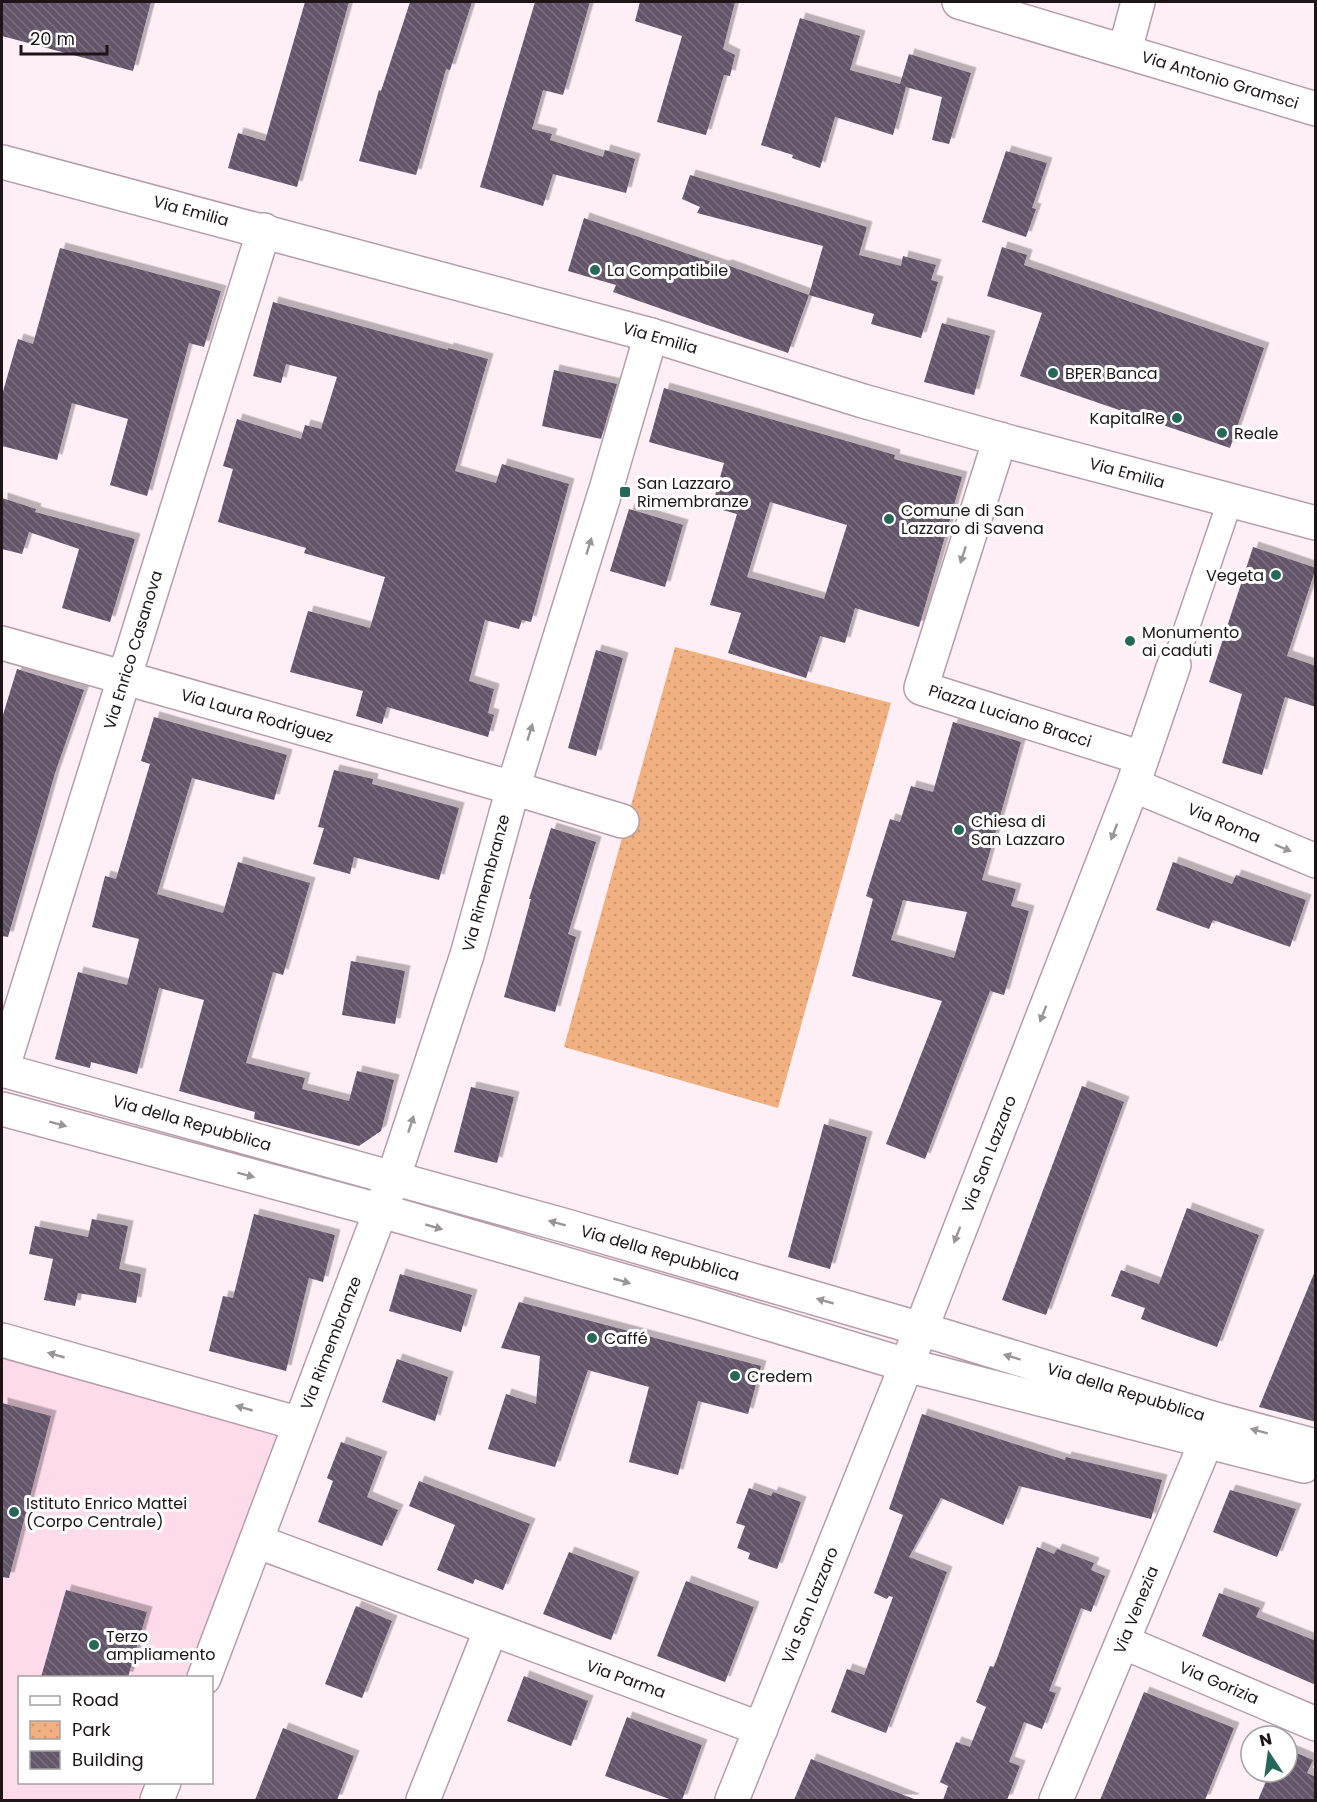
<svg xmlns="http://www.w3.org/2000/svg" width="1317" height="1802" viewBox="0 0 1317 1802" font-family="Poppins,sans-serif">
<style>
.built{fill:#fddbeb}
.park{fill:url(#park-dots)}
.building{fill:url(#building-back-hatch);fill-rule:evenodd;filter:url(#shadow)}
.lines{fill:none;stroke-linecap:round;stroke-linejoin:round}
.pedestrian-casing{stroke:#b69da9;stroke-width:27}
.minor-casing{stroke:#b69da9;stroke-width:36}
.primary-casing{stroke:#b69da9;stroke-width:36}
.pedestrian{stroke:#fff;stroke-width:24}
.minor{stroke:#fff;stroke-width:33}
.primary{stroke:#fff;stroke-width:33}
.oneway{fill:#9a9698}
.poi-dot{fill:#266959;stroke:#fff;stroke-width:2}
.labels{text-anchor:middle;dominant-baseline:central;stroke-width:6;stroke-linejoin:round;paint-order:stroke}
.street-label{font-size:16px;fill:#1e1519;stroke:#fff}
.poi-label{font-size:16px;fill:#1e1519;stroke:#fff;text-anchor:start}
</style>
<defs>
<pattern id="park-dots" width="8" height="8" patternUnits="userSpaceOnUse" patternTransform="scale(1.5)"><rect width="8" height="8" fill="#f1b080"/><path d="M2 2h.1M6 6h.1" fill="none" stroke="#ce966e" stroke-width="1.8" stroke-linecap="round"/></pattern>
<pattern id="building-back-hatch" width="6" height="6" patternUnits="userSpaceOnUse" patternTransform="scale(1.5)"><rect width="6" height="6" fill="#63576a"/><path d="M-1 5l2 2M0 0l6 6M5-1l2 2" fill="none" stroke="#79707e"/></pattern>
<filter id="shadow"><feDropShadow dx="5.5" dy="-5.5" stdDeviation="0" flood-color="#0004"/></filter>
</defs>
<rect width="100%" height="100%" fill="#feeef5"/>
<!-- built -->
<path class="built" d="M2,1326L292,1416L199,1677L20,1678V1782L163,1783L158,1800H2Z"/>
<!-- park -->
<path class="park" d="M675,647L891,703L778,1108L564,1047Z"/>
<!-- building -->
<path class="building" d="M2,2H151L133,71L2,36Z
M305,2H349L297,187L228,168L238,133L265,141Z
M410,2H472L450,70L446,69L416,175L359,161L379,90L381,91Z
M535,2H590L563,95L543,90L532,129L552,134L550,140L603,157L605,150L635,159L626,193L553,174L543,206L480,187Z
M640,2H735L723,49L735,55L730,76L724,75L706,135L657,122L682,36L635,21Z
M800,18L860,36L850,70L900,84L909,54L971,73L949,144L932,140L942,97L906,87L893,135L835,117L820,168L792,158L793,155L761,145Z
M1006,151L1047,163L1032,208L1036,209L1026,237L982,222Z
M690,175L867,227L859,255L901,266L903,256L936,265L931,280L938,282L921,338L871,324L874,314L809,295L823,246L697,213L700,207L682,199Z
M584,218L723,266L727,265L809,295L788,353L613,292L616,285L568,271Z
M1002,247L1027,255L1024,265L1264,348L1230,448L1020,376L1042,313L987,296Z
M60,248L221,291L204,347L189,343L147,496L110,485L128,419L72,403L57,460L2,446V395L18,339L33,344Z
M273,302L448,350V348L488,359L455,471L496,483L502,464L569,484L531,622L522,620L519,629L485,620L469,681L494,689L488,713L494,715L488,737L387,707L382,724L356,716L363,691L290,672L308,611L370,628L385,577L304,553L306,548L218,522L233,469L223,466L237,419L301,439L305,425L321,429L337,377L286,364L281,383L253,376Z
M942,323L990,336L974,395L924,382Z
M554,370L617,384L601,439L542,426Z
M664,388L895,455L894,459L962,477L919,627L855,608L845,643L820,636L806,678L728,653L741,613L710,605L737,514L712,507L724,463L649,442ZM770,502L847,525L824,599L747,577Z
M2,498L36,509L35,512L135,539L110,622L62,608L79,549L29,532L22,554L2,549Z
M629,509L683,525L665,587L610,571Z
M1253,547L1316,568L1287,656L1316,666V707L1285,697L1262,775L1222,763L1242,694L1209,682Z
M596,650L623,658L596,756L568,748Z
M17,669L84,690L55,773L8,937L2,936V718Z
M154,717L287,755L274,800L192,778L157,894L223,913L238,862L310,883L283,975L273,972L246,1063L305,1078L302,1089L349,1101L357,1071L394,1080L381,1131L359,1146L254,1119L255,1112L179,1091L204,1000L159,988L137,1074L91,1062L90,1068L55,1059L78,972L127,985L139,939L92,927L105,876L116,879L150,764L141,761Z
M953,722L1021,742L982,880L1016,889L1011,906L1029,911L1004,995L990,991L925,1159L886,1144L942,1001L852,976L873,899L866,896L890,819L900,822L911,786L933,792ZM903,900L967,912L954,958L891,940Z
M334,770L373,779L372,784L459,808L439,880L354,857L350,874L313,864L324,828L318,827Z
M551,828L596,842L568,934L576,937L555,1012L504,997L531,899H529Z
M1173,862L1232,884L1236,875L1306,900L1290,947L1213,920L1209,929L1156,910Z
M351,961L405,971L395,1024L342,1015Z
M1082,1086L1124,1102L1046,1315L1002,1300Z
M471,1087L514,1097L497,1163L454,1152Z
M824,1124L867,1137L830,1269L788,1257Z
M1187,1208L1259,1235L1217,1347L1141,1319L1145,1308L1111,1296L1121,1270L1159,1284Z
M254,1214L335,1235L323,1282L309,1278L286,1371L209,1351L223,1296L233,1298Z
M92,1219L128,1226L119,1269L141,1274L136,1303L78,1293L75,1306L44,1300L53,1259L29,1254L35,1226L88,1237Z
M1315,1271H1316V1422L1259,1407Z
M400,1274L472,1295L461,1332L389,1311Z
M519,1302L761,1366L748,1414L698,1401L678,1475L629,1462L649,1387L588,1370L555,1467L488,1449L506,1394L536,1404L540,1356L501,1348Z
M397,1359L448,1377L435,1421L382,1402Z
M2,1403L51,1416L9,1578L2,1577Z
M922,1414L1065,1460L1066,1457L1162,1480L1151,1519L1019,1486L1003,1525L941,1498L909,1557L947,1572L886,1733L831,1712L847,1669L864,1675L893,1597L889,1596L887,1599L874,1593L903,1515L889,1509Z
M341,1442L382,1457L367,1497L398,1510L382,1546L318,1522L333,1481L327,1478Z
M419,1481L530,1524L503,1590L475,1579L473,1584L437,1570L455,1525L409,1506Z
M749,1488L771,1496L773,1492L801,1502L777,1569L748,1559L750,1553L737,1548L745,1526L736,1523Z
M1230,1490L1296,1509L1277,1557L1213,1532Z
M1037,1547L1054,1554L1057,1549L1094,1563L1091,1570L1105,1576L1091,1612L1081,1608L1049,1691L1056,1693L1042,1729L1024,1722L1009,1762L1020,1766L1007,1800H943L948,1786L940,1782L956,1742L970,1747L986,1707L976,1702L990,1666L994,1667Z
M569,1552L634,1577L611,1640L543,1614Z
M686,1581L754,1607L725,1682L657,1656Z
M66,1590L147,1612L128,1677H41Z
M1219,1593L1260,1608L1256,1617L1316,1641V1685L1202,1636Z
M356,1606L392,1621L362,1698L325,1684Z
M524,1676L588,1701L571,1746L507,1721Z
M1144,1692L1234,1728L1205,1800H1100Z
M627,1717L702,1745L682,1800H672L605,1776Z
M283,1728L354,1756L337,1800H255Z
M1287,1749L1313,1760L1307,1773L1316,1777V1800H1258L1270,1772H1287Z
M811,1759L914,1799L913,1800H794Z"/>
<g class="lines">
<defs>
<path id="pedestrian" d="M1174,665L1230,501"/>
<path id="minor" d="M959,2L1316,109
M1125,50L1138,2
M1000,439L921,688L1142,758
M2,643L513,788L622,821
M1133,785L1316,861
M2,1070L563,1225L921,1329L1215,1419L1316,1446
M2,1070L264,230
M2,1109L382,1211L707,1305L906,1365L1304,1466
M2,1340L300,1424
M256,1541L761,1729
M1123,1642L1316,1724
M204,1678L396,1170L467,955L513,788L607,486L651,335
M157,1800L164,1782
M423,1800L491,1629
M732,1800L921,1329L1133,785L1174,665
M1056,1800L1214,1423"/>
<path id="primary" d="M2,162L651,335L863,401L1010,442L1316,523"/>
</defs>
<!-- pedestrian casing -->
<use href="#pedestrian" class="pedestrian-casing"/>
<!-- minor casing -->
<use href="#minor" class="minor-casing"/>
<!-- primary casing -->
<use href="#primary" class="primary-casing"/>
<!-- pedestrian -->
<use href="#pedestrian" class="pedestrian"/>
<!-- minor -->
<use href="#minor" class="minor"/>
<!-- primary -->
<use href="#primary" class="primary"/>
</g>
<!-- one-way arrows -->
<defs><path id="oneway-solid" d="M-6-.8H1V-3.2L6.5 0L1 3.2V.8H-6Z" transform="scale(1.5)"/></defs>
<g class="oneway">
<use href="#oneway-solid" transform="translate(589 546) rotate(-73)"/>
<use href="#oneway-solid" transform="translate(963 555) rotate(108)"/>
<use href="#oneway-solid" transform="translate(530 732) rotate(-73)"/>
<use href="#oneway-solid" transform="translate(1114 832) rotate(111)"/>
<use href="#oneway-solid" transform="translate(1283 848) rotate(23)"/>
<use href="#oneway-solid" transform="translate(1043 1014) rotate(111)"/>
<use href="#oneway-solid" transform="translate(58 1124) rotate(15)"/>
<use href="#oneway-solid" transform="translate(411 1124) rotate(-72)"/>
<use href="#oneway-solid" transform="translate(246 1175) rotate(15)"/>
<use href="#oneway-solid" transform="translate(557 1223) rotate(-165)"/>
<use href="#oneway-solid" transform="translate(434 1227) rotate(16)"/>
<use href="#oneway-solid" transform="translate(957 1235) rotate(111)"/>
<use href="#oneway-solid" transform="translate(622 1281) rotate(16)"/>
<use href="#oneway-solid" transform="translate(825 1301) rotate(-164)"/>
<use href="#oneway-solid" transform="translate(56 1355) rotate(-164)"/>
<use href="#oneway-solid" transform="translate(1012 1357) rotate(-163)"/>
<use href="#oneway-solid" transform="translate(244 1408) rotate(-164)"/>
<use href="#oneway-solid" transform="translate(1259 1431) rotate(-165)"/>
</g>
<!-- markers -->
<g class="poi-dot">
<circle cx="595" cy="270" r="6"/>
<circle cx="1053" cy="373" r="6"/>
<circle cx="1177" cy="418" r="6"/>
<circle cx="1222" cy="433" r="6"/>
<rect x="619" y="486" width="12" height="12" rx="3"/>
<circle cx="889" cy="519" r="6"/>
<circle cx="1276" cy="575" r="6"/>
<circle cx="1130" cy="641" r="6"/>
<circle cx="959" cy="830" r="6"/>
<circle cx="592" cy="1338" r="6"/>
<circle cx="735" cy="1376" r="6"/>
<circle cx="14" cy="1512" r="6"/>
<circle cx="94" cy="1645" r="6"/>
</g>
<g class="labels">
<!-- street labels -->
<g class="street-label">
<text transform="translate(1220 80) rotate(17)">Via Antonio Gramsci</text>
<text transform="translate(191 211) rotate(15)">Via Emilia</text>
<text transform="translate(660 338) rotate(16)">Via Emilia</text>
<text transform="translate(1127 473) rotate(15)">Via Emilia</text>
<text transform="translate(133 650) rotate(-73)">Via Enrico Casanova</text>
<text transform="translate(257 716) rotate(16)">Via Laura Rodriguez</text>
<text transform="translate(1010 716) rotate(18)">Piazza Luciano Bracci</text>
<text transform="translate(1224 823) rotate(23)">Via Roma</text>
<text transform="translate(486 883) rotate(-75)">Via Rimembranze</text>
<text transform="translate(192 1123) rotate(16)">Via della Repubblica</text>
<text transform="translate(989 1154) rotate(-69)">Via San Lazzaro</text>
<text transform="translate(660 1253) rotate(16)">Via della Repubblica</text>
<text transform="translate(331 1343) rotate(-69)">Via Rimembranze</text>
<text transform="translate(1126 1392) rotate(17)">Via della Repubblica</text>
<text transform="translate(810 1605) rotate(-68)">Via San Lazzaro</text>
<text transform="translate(1136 1610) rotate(-68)">Via Venezia</text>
<text transform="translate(626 1679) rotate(20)">Via Parma</text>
<text transform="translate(1219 1683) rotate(23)">Via Gorizia</text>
</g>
<!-- poi labels -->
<g class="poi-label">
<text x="607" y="270">La Compatibile</text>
<text x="1065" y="373">BPER Banca</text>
<text x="1165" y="418" text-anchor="end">KapitalRe</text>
<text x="1234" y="433">Reale</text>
<text x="637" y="483">San Lazzaro<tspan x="637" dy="18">Rimembranze</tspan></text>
<text x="901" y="510">Comune di San<tspan x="901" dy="18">Lazzaro di Savena</tspan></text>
<text x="1264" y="575" text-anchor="end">Vegeta</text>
<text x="1142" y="632">Monumento<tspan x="1142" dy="18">ai caduti</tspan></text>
<text x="971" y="821">Chiesa di<tspan x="971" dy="18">San Lazzaro</tspan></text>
<text x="604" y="1338">Caffé</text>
<text x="747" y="1376">Credem</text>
<text x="26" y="1503">Istituto Enrico Mattei<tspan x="26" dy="18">(Corpo Centrale)</tspan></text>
<text x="106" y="1636">Terzo<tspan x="106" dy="18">ampliamento</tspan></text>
</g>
</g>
<!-- border -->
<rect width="1317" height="1802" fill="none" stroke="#1e1519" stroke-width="6"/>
<!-- legend -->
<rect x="18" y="1676" width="195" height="108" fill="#ffffff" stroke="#a5a1a3" stroke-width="1.5"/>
<rect x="30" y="1696" width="30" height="9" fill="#ffffff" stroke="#a5a1a3" stroke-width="1.5"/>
<text x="72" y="1706" font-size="18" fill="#1e1519">Road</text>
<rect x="30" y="1721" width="30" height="18" fill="url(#park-dots)" stroke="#a5a1a3" stroke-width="1.5"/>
<text x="72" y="1736" font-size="18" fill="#1e1519">Park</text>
<rect x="30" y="1751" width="30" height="18" fill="url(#building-back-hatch)" stroke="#a5a1a3" stroke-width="1.5"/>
<text x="72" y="1766" font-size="18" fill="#1e1519">Building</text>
<!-- north arrow -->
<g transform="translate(1269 1754) rotate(347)"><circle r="28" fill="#ffffff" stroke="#a5a1a3" stroke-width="1.5"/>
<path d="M0-4.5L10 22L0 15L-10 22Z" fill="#266959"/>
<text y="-9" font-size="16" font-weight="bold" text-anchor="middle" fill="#1e1519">N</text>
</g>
<!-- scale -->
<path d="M21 45v9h86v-9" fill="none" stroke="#1e1519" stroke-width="3"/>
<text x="30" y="45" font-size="18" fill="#1e1519" stroke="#ffffff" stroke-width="4.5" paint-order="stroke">20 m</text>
</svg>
